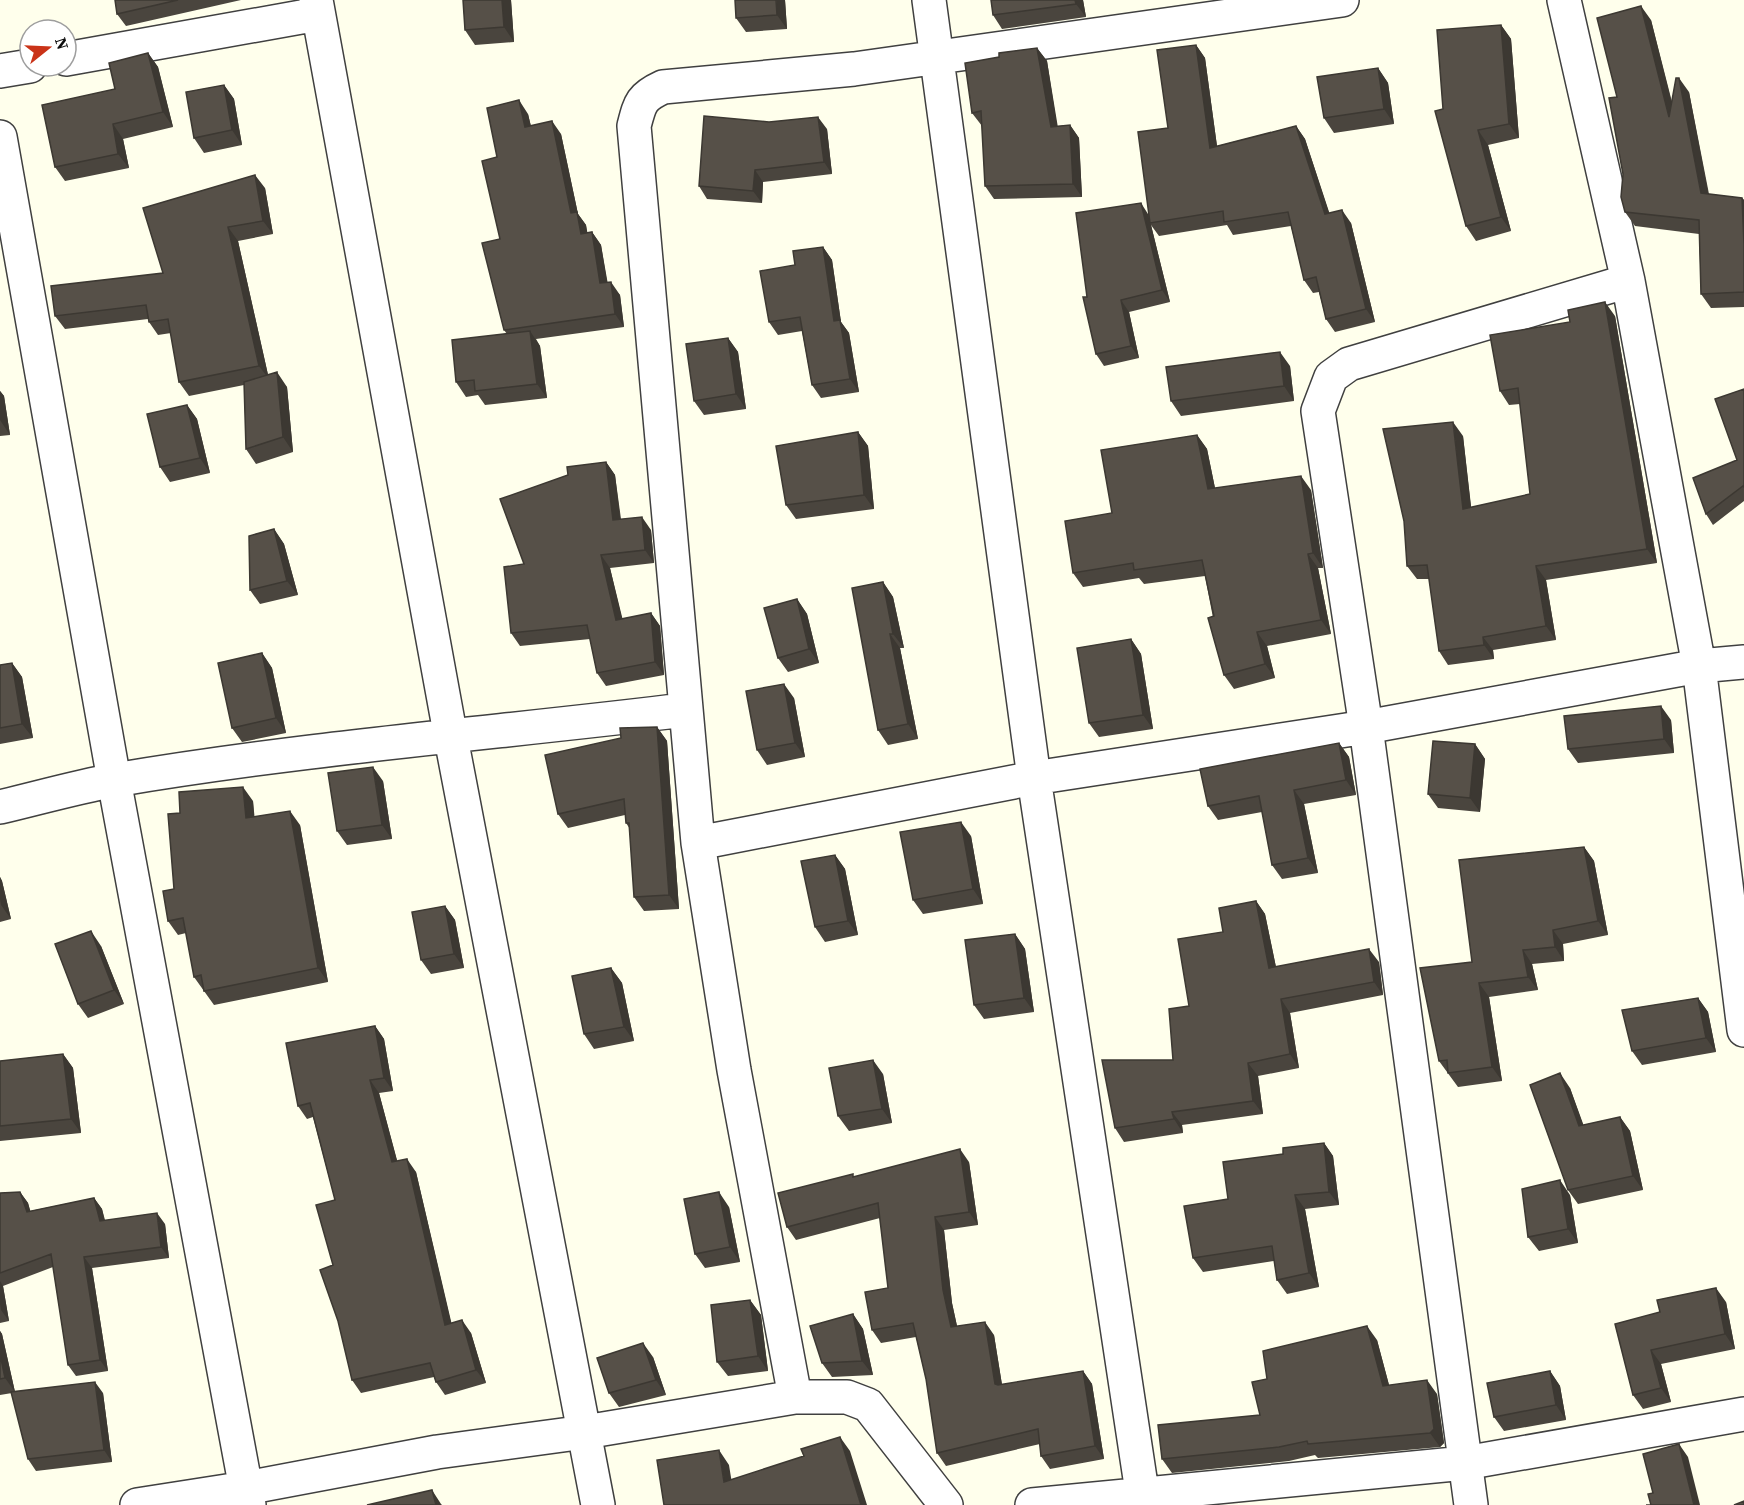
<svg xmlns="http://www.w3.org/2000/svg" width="1744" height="1505" viewBox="0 0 1744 1505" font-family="'Source Serif 4',serif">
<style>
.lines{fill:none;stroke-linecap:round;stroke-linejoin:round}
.minor-casing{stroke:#404040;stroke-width:36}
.minor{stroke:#fff;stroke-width:33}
.wall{fill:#4a453e}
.shaded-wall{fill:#3c3832}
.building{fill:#565048;stroke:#3c3832;stroke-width:1.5}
</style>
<rect width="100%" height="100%" fill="#ffffec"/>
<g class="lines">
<defs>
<path id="minor" d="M316,0L451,738L598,1505
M929,0L1034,778L1144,1505
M1564,0L1628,281L1699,666L1744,1030
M66,59L318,14
M0,71L30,66
M0,137L114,780L249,1505
M0,807C38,798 77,787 115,780C304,748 495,733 684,710
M698,843L1034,778L1366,727L1699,666L1744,662
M795,1397L734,1070L698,843L634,126C640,103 641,97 663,87L854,69L1342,0
M137,1505L246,1488L437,1452L585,1432L795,1397H847L868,1405L946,1505
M1032,1505L1465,1463L1744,1414
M1471,1505L1366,727L1318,411L1331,377L1349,364L1628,281"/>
</defs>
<!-- minor casing -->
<use href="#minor" class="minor-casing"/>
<!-- minor -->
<use href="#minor" class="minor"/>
</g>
<!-- wall -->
<path class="wall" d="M115,0H241L126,26L117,14Z
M463,0H511L514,42L475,45L465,30Z
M785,0L787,29L746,32L736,18Z
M991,0H1083L1086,17L1002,29L993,15Z
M1651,20L1672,102L1689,92L1709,194L1742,198L1744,200V307L1711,308L1701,294L1699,234L1635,226L1625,212L1623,174L1617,97Z
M1501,25L1511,39L1519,138L1488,145L1511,231L1476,241L1466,226L1443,109Z
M1196,45L1205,58L1217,146L1296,126L1305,139L1329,213L1351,223L1375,322L1335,332L1326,319L1319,292L1313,293L1304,280L1291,226L1233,235L1227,225L1159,236L1151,225L1170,302L1129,312L1139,358L1104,366L1096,354L1087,297L1148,214L1168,128Z
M1037,48L1047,61L1057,126L1070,125L1079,138L1082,197L994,199L985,186L982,126L972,113L999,57Z
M148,53L158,67L173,127L123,139L129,168L65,181L55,167L115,89Z
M1378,68L1388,83L1394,124L1334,133L1324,118Z
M224,85L234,99L242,145L204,153L194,138Z
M528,114L531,126L561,134L578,214L586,225L587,233L592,232L601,245L607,282L620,295L624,327L536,339L540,346L547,398L485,405L478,395L466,397L456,382L507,334L504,330L497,157Z
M827,129L832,174L763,182L762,203L707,199L699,186Z
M265,188L273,234L238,241L268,375L287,387L293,452L256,464L246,449L244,385L189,396L179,382L171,333L158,335L149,322L148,319L65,329L55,316L163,273Z
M823,247L832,260L841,322L849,333L859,392L821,398L812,385L802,331L778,335L769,322L795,265Z
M1615,316L1657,563L1546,580L1556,640L1493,650L1494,659L1448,665L1439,651L1429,579H1417L1407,566L1463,436L1471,508L1530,494L1520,404L1509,405L1500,391Z
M728,338L738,352L746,409L704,415L694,401Z
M1290,366L1294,401L1181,416L1171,401Z
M1744,389V501L1713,525L1706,514L1737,460Z
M0,391L4,396L10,435L0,436Z
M187,405L197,419L210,473L170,482L160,467Z
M858,432L868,446L874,509L796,519L786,505Z
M1197,435L1207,449L1215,488L1311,490L1323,568H1318L1331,634L1267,646L1275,678L1234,689L1224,675L1205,576L1144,584L1139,578L1083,587L1073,573Z
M606,462L615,475L621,519L651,530L654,563L610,568L622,619L651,613L660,626L664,675L606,686L597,673L590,639L520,646L511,633L524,564Z
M274,529L284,544L298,595L260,604L250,590Z
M883,582L893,597L904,648H900L918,739L888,745L878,730Z
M797,599L807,614L819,663L788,672L778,658Z
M1131,639L1141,654L1153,729L1099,737L1089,723Z
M262,653L272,668L286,733L242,742L232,728Z
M12,663L22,677L33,738L0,744V665Z
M794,698L805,757L767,765L757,750Z
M1671,720L1674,753L1578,763L1568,749Z
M657,727L667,741L679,909L644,911L634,897L630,829L626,823L625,815L568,828L558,814L621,738Z
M1339,743L1349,757L1356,795L1304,804L1318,873L1282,879L1272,865L1262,812L1218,820L1208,806Z
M1475,744L1485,759L1480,812L1438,808L1428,794Z
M383,781L392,839L347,845L337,831Z
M253,801L254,817L300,825L328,982L214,1005L194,977L186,933L178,935L168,921L174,889L180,813Z
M971,836L983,904L923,914L913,900Z
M1584,847L1594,861L1608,935L1563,944L1564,961L1532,964L1538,990L1489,997L1502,1081L1458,1087L1439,1061L1472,962Z
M835,855L845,869L858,935L825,942L815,927Z
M0,877L2,881L11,919L0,922Z
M1256,901L1265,914L1276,967L1379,962L1383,995L1290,1013L1299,1068L1258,1076L1263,1114L1182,1125L1183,1133L1124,1142L1115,1128L1173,1060L1189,1006L1223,932Z
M445,906L455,920L464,968L431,974L421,960Z
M1015,934L1025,949L1034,1012L984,1019L974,1005Z
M101,946L124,1004L88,1018L78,1004Z
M611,968L622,983L634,1041L594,1049L584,1034Z
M1698,998L1708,1012L1716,1052L1642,1065L1632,1051Z
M375,1026L384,1039L393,1091L379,1093L397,1161L416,1172L451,1323L471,1333L486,1383L445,1395L436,1382L434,1377L361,1393L352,1380L333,1265L335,1200L313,1117L307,1119L298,1106Z
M63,1054L73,1068L81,1133L0,1141V1061Z
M883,1074L892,1123L849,1131L838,1116Z
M1570,1088L1583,1125L1620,1117L1630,1131L1643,1190L1578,1204L1568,1190Z
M1324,1143L1333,1156L1339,1205L1305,1209L1319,1287L1287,1294L1277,1280L1274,1261L1203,1272L1193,1258L1228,1199L1283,1154Z
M969,1162L978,1225L944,1230L952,1303L957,1326L994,1335L1002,1385L1083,1371L1092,1384L1104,1459L1050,1469L1041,1456L1040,1444L946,1466L937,1453L926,1379L916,1337L881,1343L872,1330L888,1288L880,1218L796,1240L787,1227L855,1177Z
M20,1192L28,1203L30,1211L94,1198L102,1209L105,1220L165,1224L169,1258L92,1268L108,1371L76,1376L68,1365L53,1267L3,1286L9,1321L0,1323V1193Z
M1570,1195L1578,1243L1539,1251L1528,1237Z
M729,1207L740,1262L705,1268L695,1254Z
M750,1300L761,1315L768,1371L728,1376L717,1362Z
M1726,1302L1735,1349L1661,1364L1671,1402L1643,1409L1633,1395L1615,1324Z
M853,1314L863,1329L873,1375L832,1377L822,1363Z
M0,1331L2,1334L15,1392L103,1393L112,1462L36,1471L28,1459L12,1393L0,1395Z
M1377,1340L1389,1385L1437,1394L1444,1443L1440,1447L1318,1458L1315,1455L1289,1461L1172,1473L1162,1459L1260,1415L1267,1379Z
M653,1357L666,1395L619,1407L609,1393Z
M1550,1371L1560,1386L1566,1420L1504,1431L1494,1417Z"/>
<!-- shaded-wall -->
<path class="shaded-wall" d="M502,0H511L514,42L504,27Z
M776,0H785L787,29L777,15Z
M1075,0H1083L1086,17L1076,4Z
M1641,6L1651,20L1679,132L1669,117Z
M1501,25L1511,39L1519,138L1509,124Z
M1196,45L1205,58L1219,161L1210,148Z
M1037,48L1047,61L1060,140L1051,127Z
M148,53L158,67L173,127L163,112Z
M1378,68L1388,83L1394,124L1384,109Z
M1679,78L1689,92L1711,208L1701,193Z
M224,85L234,99L242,145L232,130Z
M519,100L528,114L534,140L525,127Z
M818,117L827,129L832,174L824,162Z
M552,121L561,134L578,214L586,225L590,247L581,234L571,213Z
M113,124L123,139L129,168L118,154Z
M1070,125L1079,138L1082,197L1073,184Z
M1296,126L1305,139L1334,227L1325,214Z
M1478,130L1488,145L1511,231L1501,217Z
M755,170L763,182L762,203L753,191Z
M255,175L265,188L273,234L263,221Z
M1742,198L1744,200V244Z
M1141,203L1148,214L1150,223L1151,225L1170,302L1162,290Z
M1342,210L1351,223L1375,322L1366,309Z
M228,227L238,241L269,379L259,366Z
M592,232L601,245L610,296L600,283Z
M823,247L832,260L841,322L849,333L859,392L850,379L834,321Z
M611,282L620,295L624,327L615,314Z
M1121,300L1129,312L1139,358L1131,346Z
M1605,302L1615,316L1657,563L1647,549Z
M530,331L540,346L547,398L537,384Z
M728,338L738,352L746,409L736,394Z
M1280,352L1290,366L1294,401L1284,386Z
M277,372L287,387L293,452L283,437Z
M0,391L4,396L10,435L0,420Z
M187,405L197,419L210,473L200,458Z
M1453,422L1463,436L1473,523L1463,509Z
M858,432L868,446L874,509L864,495Z
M1197,435L1207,449L1218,503L1208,489Z
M606,462L615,475L622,533L613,520Z
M1301,476L1311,490L1323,568L1313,553Z
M642,517L651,530L654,563L645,550Z
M274,529L284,544L298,595L287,581Z
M1308,554L1318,568L1331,634L1321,620Z
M601,555L610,568L626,633L616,620Z
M1536,566L1546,580L1556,640L1546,626Z
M883,582L893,597L904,648L893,634Z
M797,599L807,614L819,663L809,649Z
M651,613L660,626L664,675L655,662Z
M1257,632L1267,646L1275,678L1265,664Z
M890,634L900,648L918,739L908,724Z
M1483,637L1493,650L1494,659L1484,645Z
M1131,639L1141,654L1153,729L1143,715Z
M262,653L272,668L286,733L276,718Z
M12,663L22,677L33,738L22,724Z
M784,684L794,698L805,757L795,743Z
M1661,706L1671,720L1674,753L1664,739Z
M657,727L667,741L679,909L669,895Z
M1339,743L1349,757L1356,795L1346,780Z
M1475,744L1485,759L1480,812L1470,798Z
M373,767L383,781L392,839L382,825Z
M243,787L253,801L256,832L246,818Z
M1294,790L1304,804L1318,873L1308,858Z
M290,811L300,825L328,982L318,968Z
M961,822L971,836L983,904L973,889Z
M1584,847L1594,861L1608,935L1598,921Z
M835,855L845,869L858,935L848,921Z
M0,877L2,881L11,919L1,905L0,899Z
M1256,901L1265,914L1279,982L1269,968Z
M445,906L455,920L464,968L454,954Z
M1553,930L1563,944L1564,961L1555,947Z
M91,931L101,946L124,1004L114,990Z
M1015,934L1025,949L1034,1012L1024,998Z
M1369,949L1379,962L1383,995L1374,982Z
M1523,950L1532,964L1538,990L1528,977Z
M611,968L622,983L634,1041L624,1027Z
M1479,983L1489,997L1502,1081L1492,1067Z
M1698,998L1708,1012L1716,1052L1706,1038Z
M1281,999L1290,1013L1299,1068L1290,1054Z
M375,1026L384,1039L393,1091L384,1078Z
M63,1054L73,1068L81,1133L71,1119Z
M873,1060L883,1074L892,1123L882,1109Z
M1248,1063L1258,1076L1263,1114L1253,1101Z
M1560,1073L1570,1088L1589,1140L1579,1126Z
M370,1080L379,1093L401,1175L392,1162Z
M1172,1112L1182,1125L1183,1133L1174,1119Z
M1620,1117L1630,1131L1643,1190L1633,1176Z
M1324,1143L1333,1156L1339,1205L1329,1192Z
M960,1149L969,1162L978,1225L969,1212Z
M407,1159L416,1172L455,1338L445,1325Z
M1560,1180L1570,1195L1578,1243L1568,1229Z
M20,1192L28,1203L34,1223L27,1212Z
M719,1192L729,1207L740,1262L730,1247Z
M1295,1195L1305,1209L1319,1287L1309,1273Z
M94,1198L102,1209L107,1232L100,1221Z
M157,1213L165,1224L169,1258L161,1247Z
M935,1217L944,1230L952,1303L960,1340L951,1327L943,1290Z
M84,1257L92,1268L108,1371L100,1360Z
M0,1281L3,1286L9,1321L1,1310L0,1304Z
M1716,1288L1726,1302L1735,1349L1725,1334Z
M750,1300L761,1315L768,1371L758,1356Z
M853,1314L863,1329L873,1375L862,1361Z
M462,1320L471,1333L486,1383L476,1370Z
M985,1322L994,1335L1004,1397L995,1384Z
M1367,1326L1377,1340L1393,1400L1383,1386Z
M0,1331L2,1334L15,1392L5,1378L0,1354Z
M643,1343L653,1357L666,1395L656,1380Z
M1651,1350L1661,1364L1671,1402L1661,1388Z
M1083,1371L1092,1384L1104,1459L1095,1446Z
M1550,1371L1560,1386L1566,1420L1556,1405Z
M1427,1380L1437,1394L1444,1443L1440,1447L1430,1433Z
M95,1382L103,1393L112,1462L104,1450Z
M840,1437L850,1451L867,1505H861Z
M1679,1444L1688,1457L1700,1505H1694Z
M719,1450L729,1465L734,1496L724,1482Z
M432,1490L441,1504L442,1505H436Z"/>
<!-- building -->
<path class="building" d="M115,0H178L117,14Z
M463,0H502L504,27L465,30Z
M735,0H776L777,15L736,18Z
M991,0H1075L1076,4L993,15Z
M1641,6L1669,117L1676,78H1679L1701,193L1742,198L1744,244V292L1701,294L1699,220L1625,212L1621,197L1623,174L1609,98L1617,97L1597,18Z
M1501,25L1509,124L1478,130L1501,217L1466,226L1435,111L1443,109L1437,30Z
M1196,45L1210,148L1296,126L1325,214L1342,210L1366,309L1326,319L1316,277L1304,280L1288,212L1224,222L1223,211L1150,223L1138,132L1168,128L1157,50Z
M1037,48L1051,127L1070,125L1073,184L985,186L981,111L972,113L965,63L999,57V53Z
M148,53L163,112L113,124L118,154L55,167L42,105L115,89L109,63Z
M1378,68L1384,109L1324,118L1317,77Z
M224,85L232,130L194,138L186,92Z
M519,100L525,127L552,121L571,213L577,212L581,234L592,232L600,283L611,282L615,314L504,330L482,243L500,239L482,161L497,157L487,108Z
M704,116L769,122L818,117L824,162L755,170L753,191L699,186Z
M255,175L263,221L228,227L259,366L179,382L168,319L149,322L146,305L55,316L51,286L163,273L143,208Z
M1141,203L1162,290L1121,300L1131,346L1096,354L1083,297H1087L1076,213Z
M823,247L834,321L840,320L850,379L812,385L800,317L769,322L760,271L795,265L793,251Z
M1605,302L1647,549L1536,566L1546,626L1483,637L1484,645L1439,651L1427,565L1407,566L1404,521L1383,429L1453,422L1463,509L1530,494L1518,388L1500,391L1490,335L1570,322L1568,310Z
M530,331L537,384L475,391L474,380L456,382L452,340Z
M728,338L736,394L694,401L686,344Z
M1280,352L1284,386L1171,401L1166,367Z
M277,372L283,437L246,449L244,382Z
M1744,389V487L1743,486L1706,514L1693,478L1737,460L1715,399Z
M187,405L200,458L160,467L147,414Z
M858,432L864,495L786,505L776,446Z
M1197,435L1208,489L1301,476L1313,553L1308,554L1321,620L1257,632L1265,664L1224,675L1208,618L1214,616L1202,560L1134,570L1133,563L1073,573L1065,521L1112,513L1101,450Z
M606,462L613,520L642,517L645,550L601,555L616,620L651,613L655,662L597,673L587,625L511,633L504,567L524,564L500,499L568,475L567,467Z
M274,529L287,581L250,590L249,536Z
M883,582L893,634H890L908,724L878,730L852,588Z
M797,599L809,649L778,658L764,608Z
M1131,639L1143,715L1089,723L1077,648Z
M262,653L276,718L232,728L218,663Z
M12,663L22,724L0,728V665Z
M784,684L795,743L757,750L746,691Z
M1661,706L1664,739L1568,749L1564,716Z
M657,727L669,895L634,897L629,823H626L624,799L558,814L545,755L621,738L620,728Z
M1433,741L1475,744L1470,798L1428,794Z
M1339,743L1346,780L1294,790L1308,858L1272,865L1259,796L1208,806L1200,769Z
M373,767L382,825L337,831L328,773Z
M243,787L246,818L290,811L318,968L204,991L201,975L194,977L183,918L168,921L163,891L174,889L168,814L180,813L179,792Z
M961,822L973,889L913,900L900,832Z
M1584,847L1598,921L1553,930L1555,947L1523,950L1528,977L1479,983L1492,1067L1448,1073L1447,1060L1439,1061L1420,968L1472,962L1459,860Z
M835,855L848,921L815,927L801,861Z
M1256,901L1269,968L1369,949L1374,982L1281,999L1290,1054L1248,1063L1253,1101L1172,1112L1174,1119L1115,1128L1102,1060H1173L1169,1009L1189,1006L1178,939L1223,932L1219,908Z
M445,906L454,954L421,960L412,912Z
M91,931L114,990L78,1004L55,944Z
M1015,934L1024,998L974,1005L965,940Z
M611,968L624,1027L584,1034L572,976Z
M1698,998L1706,1038L1632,1051L1622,1010Z
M375,1026L384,1078L370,1080L392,1162L407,1159L445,1325L462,1320L476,1370L436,1382L430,1363L352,1380L338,1321L320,1270L333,1265L316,1205L335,1200L310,1103L298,1106L286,1043Z
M63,1054L71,1119L0,1126V1061Z
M873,1060L882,1109L838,1116L829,1068Z
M1560,1073L1579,1126L1620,1117L1633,1176L1568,1190L1530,1085Z
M1324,1143L1329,1192L1295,1195L1309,1273L1277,1280L1272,1246L1193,1258L1184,1206L1228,1199L1223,1162L1283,1154V1148Z
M960,1149L969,1212L935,1217L943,1290L951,1327L985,1322L995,1384L998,1385L1083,1371L1095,1446L1041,1456L1038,1429L937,1453L926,1379L913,1323L872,1330L865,1292L888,1288L878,1203L787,1227L778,1193L853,1174V1177Z
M1560,1180L1568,1229L1528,1237L1522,1189Z
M20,1192L27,1212L94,1198L100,1221L157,1213L161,1247L84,1257L100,1360L68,1365L51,1254L0,1273V1193Z
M719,1192L730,1247L695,1254L684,1199Z
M1716,1288L1725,1334L1651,1350L1661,1388L1633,1395L1615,1324L1660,1312L1657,1300Z
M750,1300L758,1356L717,1362L711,1305Z
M853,1314L862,1361L822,1363L810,1326Z
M1367,1326L1383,1386L1427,1380L1434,1429L1430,1433L1308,1444L1307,1441L1279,1447L1162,1459L1158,1425L1260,1415L1252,1382L1267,1379L1263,1351Z
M643,1343L656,1380L609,1393L597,1358Z
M0,1354L5,1378L0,1379Z
M1550,1371L1556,1405L1494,1417L1487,1383Z
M95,1382L104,1450L28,1459L11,1392Z
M840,1437L861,1505H664L657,1460L719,1450L724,1482L804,1456L801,1449Z
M1679,1444L1694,1505H1646H1651L1648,1494L1653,1493L1643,1454Z
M432,1490L436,1505H367Z
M1744,1501V1505H1734Z"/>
<!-- north arrow -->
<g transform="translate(48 48) rotate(72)"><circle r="28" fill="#ffffff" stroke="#9e9e9e" stroke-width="1.5"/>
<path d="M0-4.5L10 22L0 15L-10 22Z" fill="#ca3318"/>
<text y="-9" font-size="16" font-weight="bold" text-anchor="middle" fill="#0d0d0d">N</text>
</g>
</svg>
